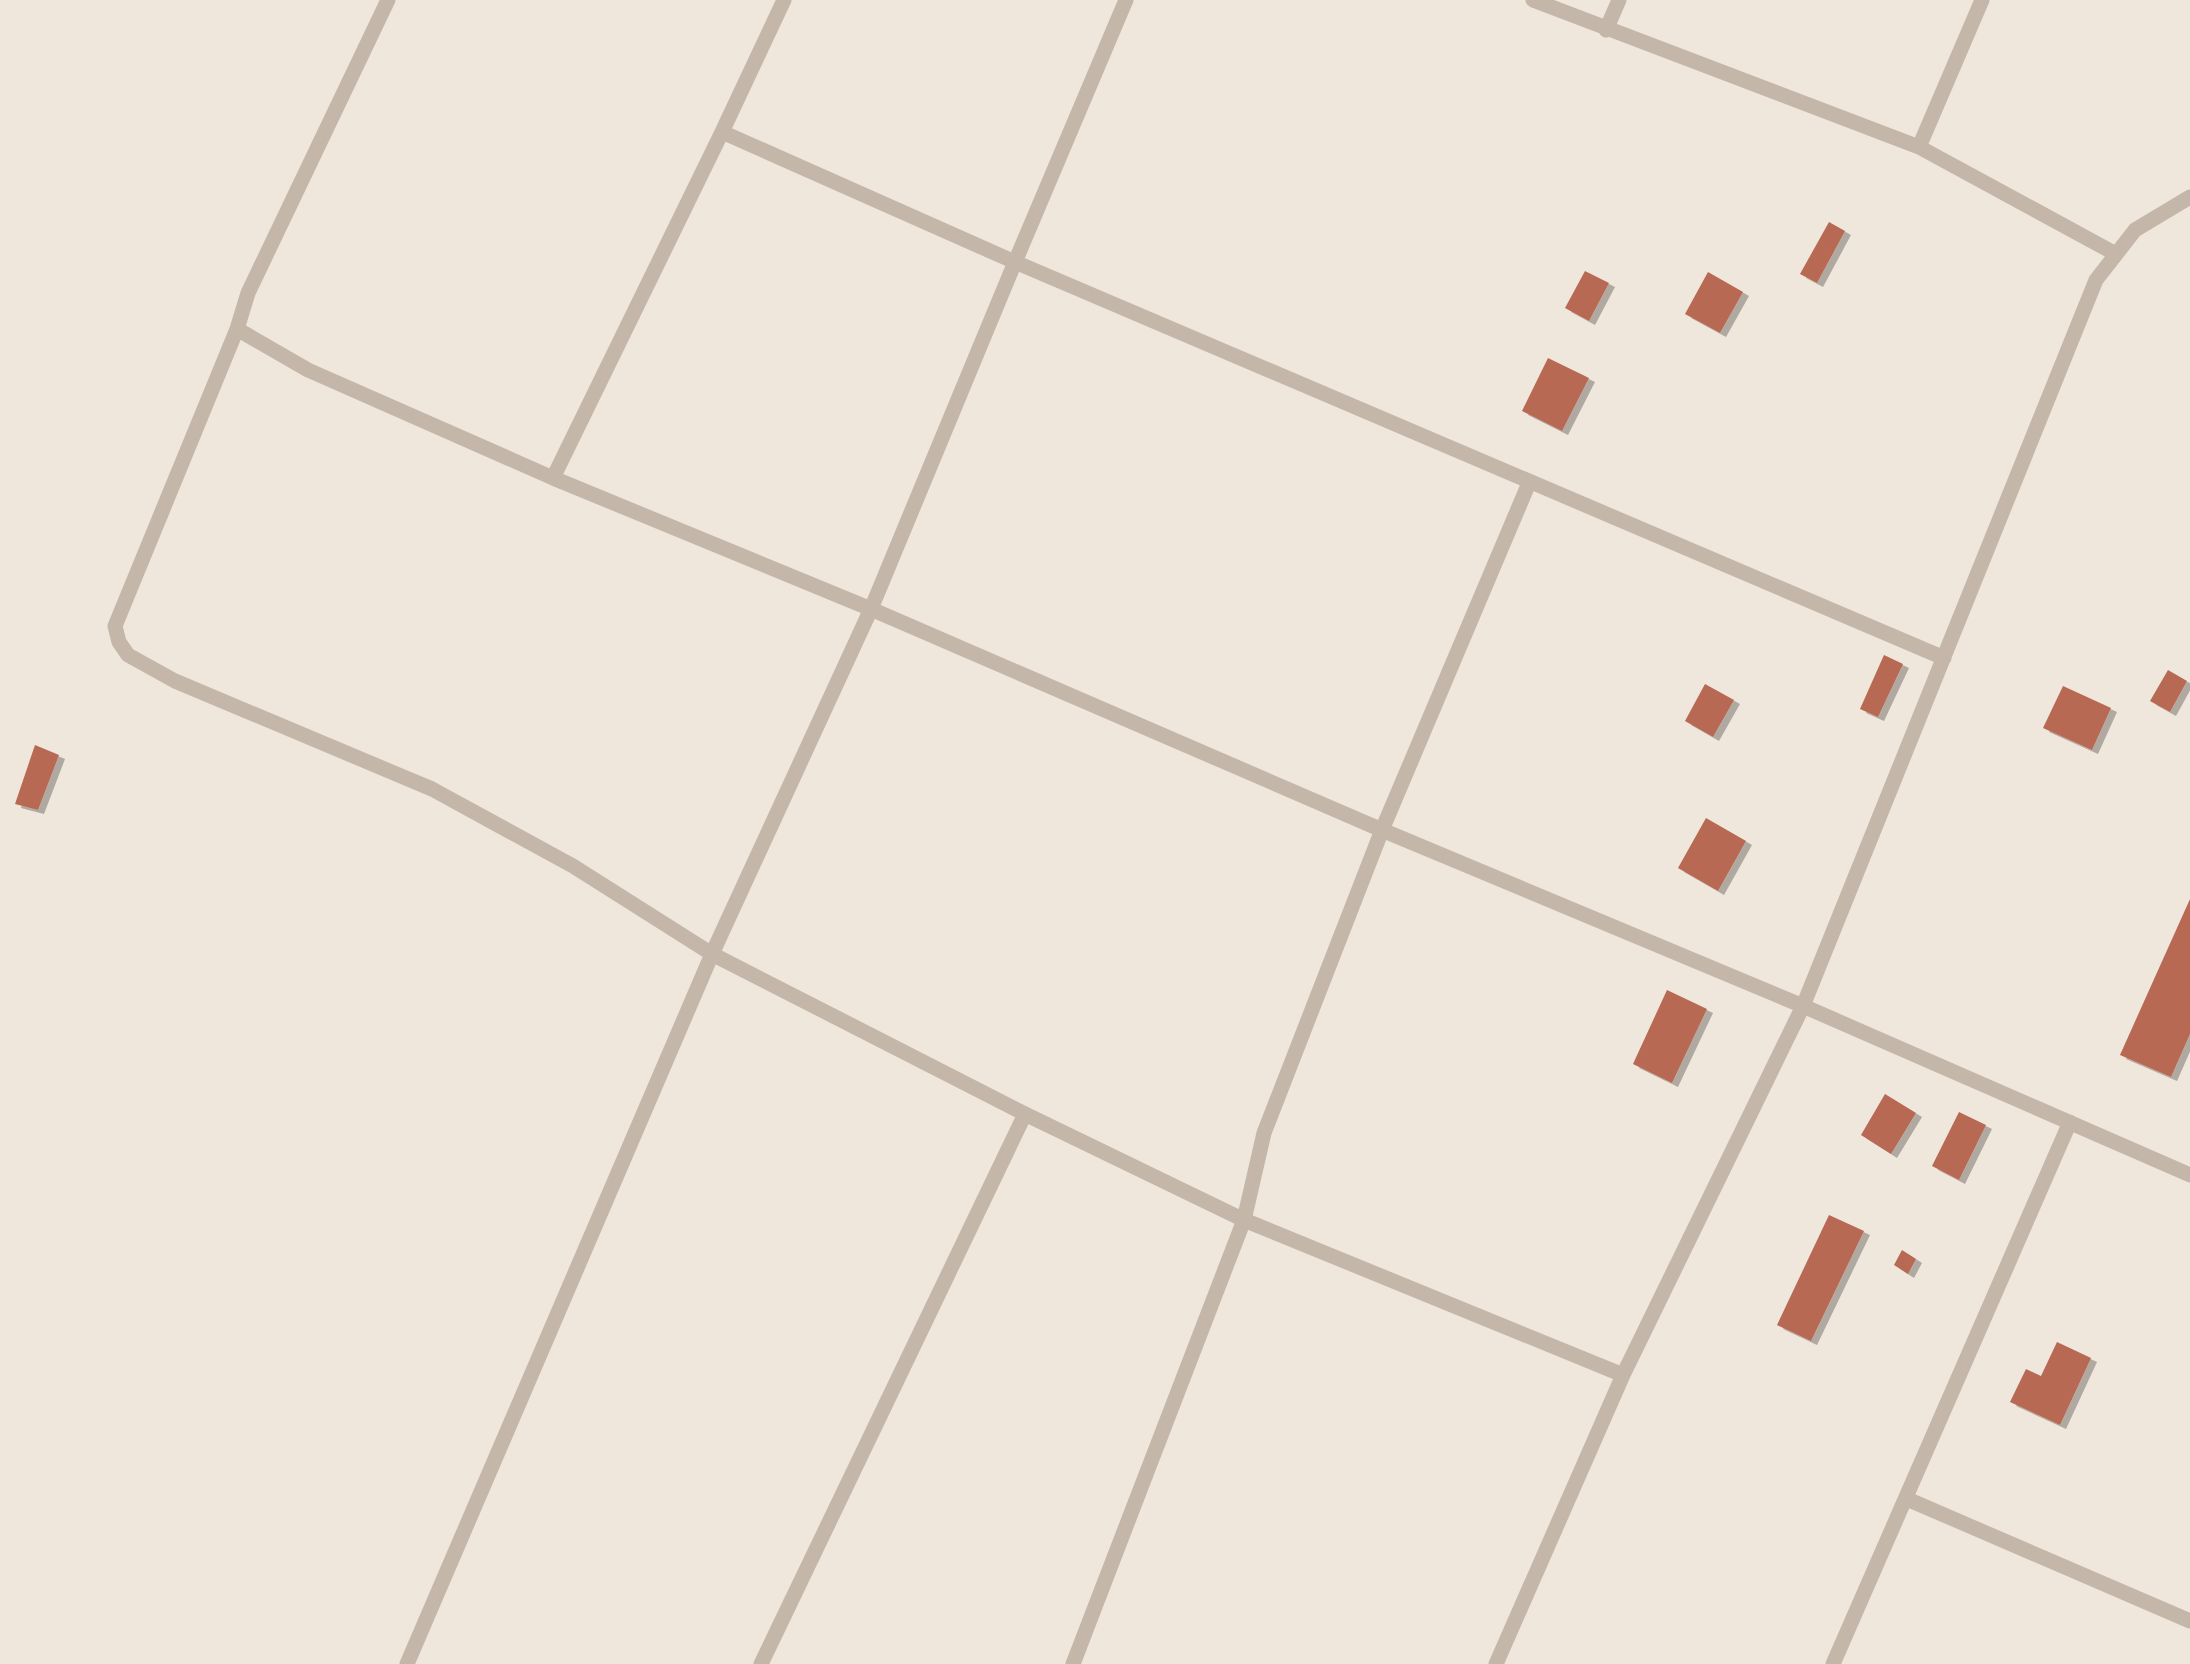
<svg xmlns="http://www.w3.org/2000/svg" width="2190" height="1664" viewBox="0 0 2190 1664" font-family="Quicksand,sans-serif">
<style>
.building{fill:#b76952;filter:url(#shadow)}
.lines{fill:none;stroke-linecap:round;stroke-linejoin:round}
.street{stroke:#c5b6aa;stroke-width:15}
</style>
<defs>
<filter id="shadow"><feDropShadow dx="6" dy="4" stdDeviation="0" flood-color="#0004"/></filter>
</defs>
<rect width="100%" height="100%" fill="#efe6dc"/>
<!-- building -->
<path class="building" d="M1829,222L1845,231L1817,283L1800,274Z
M1585,271L1609,283L1589,321L1565,308Z
M1708,272L1743,292L1720,333L1685,314Z
M1548,358L1589,378L1562,431L1522,411Z
M1884,655L1903,664L1878,717L1860,709Z
M2168,670L2187,681L2170,712L2150,701Z
M1705,684L1734,700L1713,737L1685,721Z
M2063,686L2111,708L2092,750L2043,728Z
M35,745L59,755L38,810L15,804Z
M1706,818L1746,841L1718,891L1678,868Z
M2190,899V1034L2171,1077L2120,1055Z
M1667,990L1707,1009L1672,1083L1633,1064Z
M1885,1094L1916,1113L1891,1154L1861,1135Z
M1959,1112L1986,1125L1959,1180L1932,1166Z
M1829,1215L1864,1231L1811,1341L1777,1325Z
M1902,1250L1916,1259L1908,1274L1894,1265Z
M2057,1342L2091,1358L2060,1425L2010,1402L2026,1369L2041,1376Z"/>
<g class="lines">
<!-- street -->
<path class="street" d="M388,0L248,293L237,329L308,370L553,478
M784,0L722,132L1015,262L1944,658
M1533,0L1919,147L2116,254
M1606,30L1619,0
M722,132L553,478L871,609L1382,830L1803,1006L2190,1175
M1919,147L1982,0
M237,329L115,626L119,642L128,655L175,681L432,789L573,866L712,954L1025,1114L1244,1220L1623,1375
M1907,1499L2190,1621
M407,1664L712,954L871,609L1015,262L1126,0
M761,1664L1025,1114
M1073,1664L1244,1220L1264,1133L1382,830L1529,483
M1496,1664L1623,1375L1803,1006L2096,280L2135,230L2190,197
M1833,1664L2070,1122"/>
</g>
</svg>
